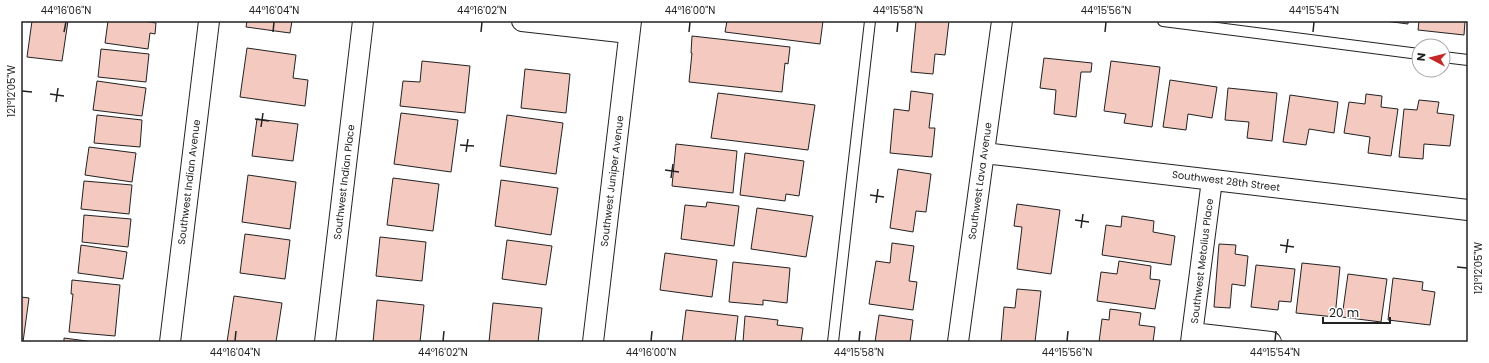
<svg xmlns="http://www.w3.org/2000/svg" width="1489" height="363" viewBox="0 0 1489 363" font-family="Poppins,sans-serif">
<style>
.building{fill:#f3c9c0;stroke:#222}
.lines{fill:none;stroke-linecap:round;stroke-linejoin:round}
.lane-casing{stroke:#222;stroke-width:12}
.street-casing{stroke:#222;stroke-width:22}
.lane{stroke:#fff;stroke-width:10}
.street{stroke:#fff;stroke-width:20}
.ticks{fill:none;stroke:#222;stroke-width:1.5}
.labels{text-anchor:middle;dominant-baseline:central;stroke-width:3;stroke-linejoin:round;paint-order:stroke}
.street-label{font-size:10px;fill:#222;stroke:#fff}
.neatline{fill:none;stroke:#222;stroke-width:1.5}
.ticks-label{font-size:10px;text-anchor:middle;fill:#222}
</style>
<rect width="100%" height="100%" fill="#fff"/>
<!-- building -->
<path class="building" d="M32,21H68L62,61L27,57Z
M108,21H143L156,23L155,34L150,33L148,49L105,43Z
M247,21H292L290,33L246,27Z
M727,21H823L820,44L725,32Z
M916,21H949L945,55L935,54L933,74L911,72Z
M1385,21H1408V24Z
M1419,21H1465L1464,35L1418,30Z
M692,36L790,47L788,64L785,63L782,92L689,82L692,53H691Z
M247,48L296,55L293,78L308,80L305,106L240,97Z
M101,49L149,54L146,82L98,77Z
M1044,58L1092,63L1091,72H1081L1076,117L1054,114L1056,90L1040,88Z
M422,61L470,66L465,113L400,106L403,81L420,82Z
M1111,61L1160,67L1152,127L1124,123L1126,114L1104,111Z
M525,69L570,74L566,113L521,108Z
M1170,80L1217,87L1212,118L1188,114L1186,130L1163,127Z
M97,81L146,88L142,116L93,110Z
M1228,88L1277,93L1272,141L1247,138L1249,122L1225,120Z
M911,91L933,94L929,128H935L932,157L890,153L894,109L909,111Z
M718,93L815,105L808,150L711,138Z
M1366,94L1382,96L1381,107L1398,109L1391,156L1368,153L1370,137L1344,133L1349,102L1365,104Z
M1290,95L1338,102L1334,133L1309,129L1306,145L1283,142Z
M1419,100L1439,102L1437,113L1454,115L1450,146L1424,144L1423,159L1399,157L1404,109L1417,110Z
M401,113L458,120L451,172L394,164Z
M97,115L142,120L140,147L94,143Z
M507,115L563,123L556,174L500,166Z
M257,119L298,124L293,161L252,156Z
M676,144L737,151L733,193L672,186Z
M89,147L136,153L132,182L85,175Z
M745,153L804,161L799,196L786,194L785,201L740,195Z
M898,169L931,174L926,212L916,211L913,232L890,228Z
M248,175L296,182L290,229L242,222Z
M393,178L439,184L433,231L387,225Z
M501,180L558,188L551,235L495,226Z
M84,181L132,185L129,214L81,209Z
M707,202L739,206L734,246L681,239L685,205L706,207Z
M1017,204L1060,210L1051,274L1017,269L1022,227L1014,226Z
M757,208L813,216L806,257L751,249Z
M84,215L131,219L128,247L82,242Z
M1122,216L1154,221L1153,232L1175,236L1171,265L1102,255L1106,225L1121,227Z
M245,234L290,240L285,279L240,273Z
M380,237L426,242L422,281L376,276Z
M507,240L552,246L546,285L502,279Z
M892,243L914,246L909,281L917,282L913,310L869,304L876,261L890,263Z
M1219,244L1236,245L1235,254L1248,256L1245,286L1232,284L1230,308L1214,307Z
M81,245L127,252L123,279L78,273Z
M665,253L717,260L712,297L660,290Z
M1119,261L1151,266L1150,279L1160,280L1155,309L1097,301L1101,272L1117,274Z
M733,262L790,268L787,303L763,300V305L729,302Z
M1302,263L1340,267L1335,317L1296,313Z
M1256,265L1295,269L1291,302L1279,301L1278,310L1251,307Z
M1348,274L1387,279L1381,322L1342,317Z
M1393,278L1423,282L1422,290L1435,292L1430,325L1388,320Z
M72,280L120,285L115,336L69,332L73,294H71Z
M1017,289L1041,291L1035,342H1001L1004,307L1015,308Z
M234,296L282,303L276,342H227Z
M21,297L29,298L23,342H21Z
M377,300L424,305L420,342H373Z
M493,303L542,308L538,342H489Z
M1110,309L1141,313L1139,325L1155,327L1153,342H1099L1102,319L1109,320Z
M686,310L738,316L735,342H682Z
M879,315L913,320L910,342H875Z
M745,316L778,320L777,325L803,328L801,342H743Z
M64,338L94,342H64Z"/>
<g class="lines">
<defs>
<path id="lane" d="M1163,21L1419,54
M1443,57L1468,60
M833,342L870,21"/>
<path id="street" d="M522,21L629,33
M984,153L1468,210
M1192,333L1271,342
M170,342L209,21
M325,342L363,21
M593,342L631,21
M958,342L1002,21
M1191,342L1212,180"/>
</defs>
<!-- lane casing -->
<use href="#lane" class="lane-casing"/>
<!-- street casing -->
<use href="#street" class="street-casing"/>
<!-- lane -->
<use href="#lane" class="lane"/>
<!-- street -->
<use href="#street" class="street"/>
</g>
<!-- ticks -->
<path class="ticks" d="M64,32L66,22M273,32L274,22M481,32L482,22M689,32L690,22M897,32L898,22M1105,32L1106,22M1313,32L1314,22M22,91L32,92M50,94L64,96M56,102L58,88M255,119L269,121M261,127L263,113M460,145L474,146M466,152L468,139M665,170L679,172M671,178L673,164M870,195L884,197M876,203L878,189M1075,220L1089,222M1081,228L1083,214M1280,245L1294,247M1286,253L1288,239M1457,267L1467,268M235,341L236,331M443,341L444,331M651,341L652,331M859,341L860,331M1067,341L1068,331M1275,341L1276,331"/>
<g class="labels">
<!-- street labels -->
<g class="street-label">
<text transform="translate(612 181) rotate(-83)">Southwest Juniper Avenue</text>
<text transform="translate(980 181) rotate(-82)">Southwest Lava Avenue</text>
<text transform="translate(1226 181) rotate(7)">Southwest 28th Street</text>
<text transform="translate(189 182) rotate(-83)">Southwest Indian Avenue</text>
<text transform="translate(344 182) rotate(-83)">Southwest Indian Place</text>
<text transform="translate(1202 261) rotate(-83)">Southwest Metolius Place</text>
</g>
</g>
<!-- border -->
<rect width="1489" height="363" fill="none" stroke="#ffffff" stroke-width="44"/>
<!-- north arrow -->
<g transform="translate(1431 58) rotate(277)"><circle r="19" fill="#ffffff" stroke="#a7a7a7"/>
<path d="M0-3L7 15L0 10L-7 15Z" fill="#c62828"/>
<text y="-6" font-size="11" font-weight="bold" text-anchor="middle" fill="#222222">N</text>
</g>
<!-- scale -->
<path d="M1323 317v6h67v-6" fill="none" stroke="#222222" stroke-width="2"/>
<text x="1329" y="317" font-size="12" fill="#222222" stroke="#ffffff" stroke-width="3" paint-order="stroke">20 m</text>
<rect x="22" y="22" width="1445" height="319" class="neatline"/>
<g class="ticks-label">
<text x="66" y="14">44°16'06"N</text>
<text x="274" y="14">44°16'04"N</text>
<text x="482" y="14">44°16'02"N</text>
<text x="690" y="14">44°16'00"N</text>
<text x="898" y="14">44°15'58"N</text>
<text x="1106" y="14">44°15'56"N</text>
<text x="1314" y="14">44°15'54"N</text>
<text transform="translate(11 91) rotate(-90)" y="4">121°12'05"W</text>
<text transform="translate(1478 268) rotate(-90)" y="4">121°12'05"W</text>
<text x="235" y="356">44°16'04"N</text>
<text x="443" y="356">44°16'02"N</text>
<text x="651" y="356">44°16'00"N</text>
<text x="859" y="356">44°15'58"N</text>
<text x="1067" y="356">44°15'56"N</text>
<text x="1275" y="356">44°15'54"N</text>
</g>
</svg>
